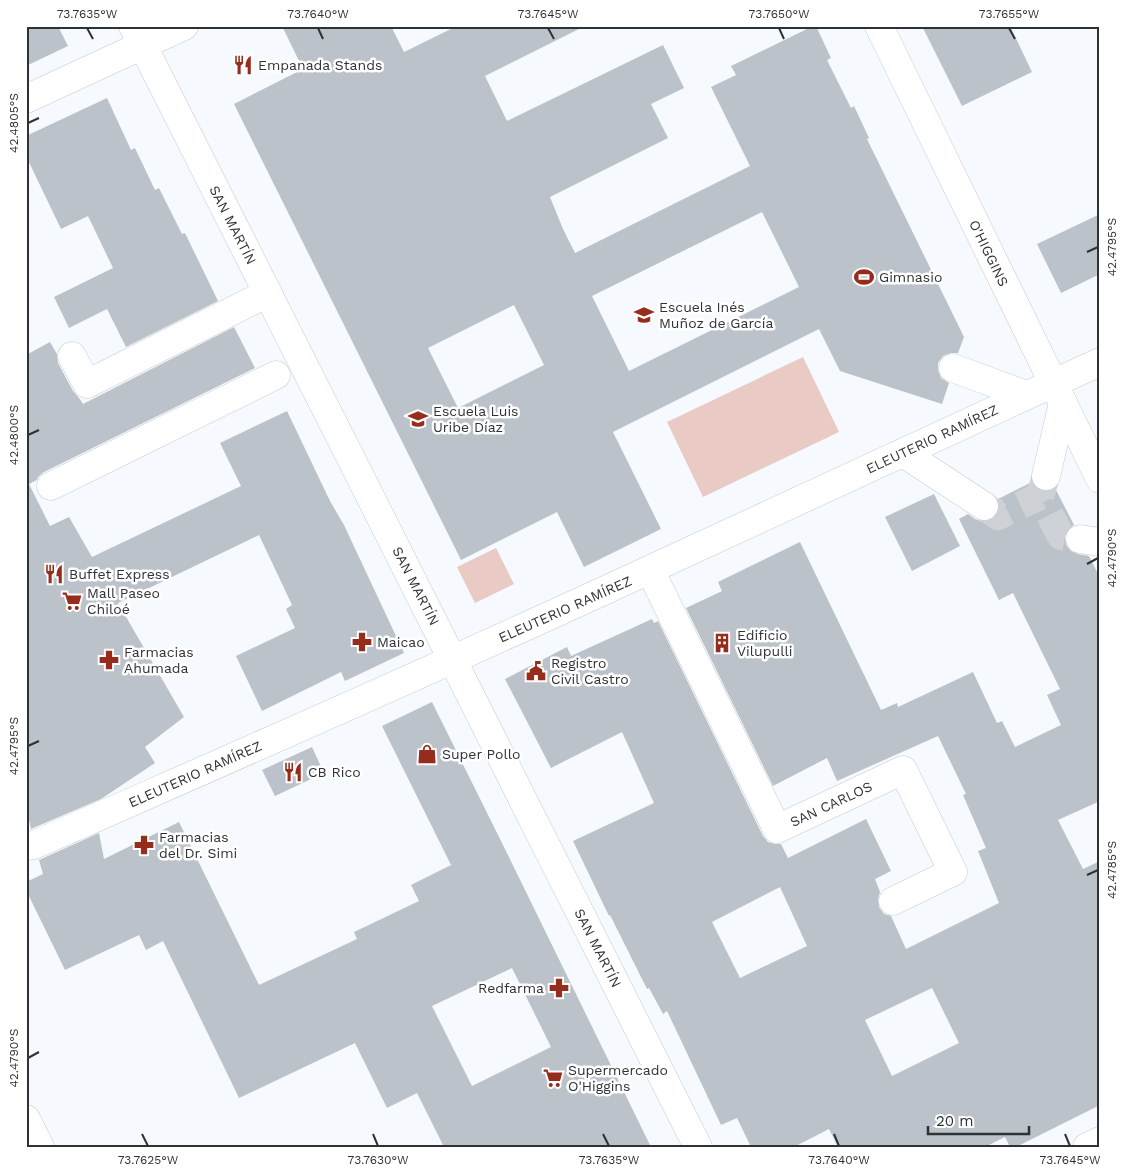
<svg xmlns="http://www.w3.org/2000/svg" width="1126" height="1173" viewBox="0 0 1126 1173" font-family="'Work Sans',sans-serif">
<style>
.green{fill:#e9cac4}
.building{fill:#bcc2c9;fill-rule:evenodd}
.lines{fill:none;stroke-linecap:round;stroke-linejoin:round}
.minor-tunnel{stroke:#ced2d6;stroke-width:28;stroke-dasharray:28 14;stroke-linecap:butt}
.minor-casing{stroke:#c5cbd2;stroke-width:29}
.highway-casing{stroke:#c5cbd2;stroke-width:29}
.minor{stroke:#fff;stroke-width:28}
.highway{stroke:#fff;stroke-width:28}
.ticks{fill:none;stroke:#2f3235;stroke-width:2}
.labels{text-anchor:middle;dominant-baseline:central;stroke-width:5;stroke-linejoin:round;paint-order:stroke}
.poi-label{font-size:14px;fill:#2f3235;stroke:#fff;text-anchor:start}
.street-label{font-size:14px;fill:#2f3235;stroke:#fff}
.neatline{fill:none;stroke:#2f3235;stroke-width:2}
.ticks-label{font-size:12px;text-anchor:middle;fill:#2f3235}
</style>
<rect width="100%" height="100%" fill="#f6fafe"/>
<!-- green -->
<path class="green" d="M803,357L839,432L703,497L667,422Z
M496,548L514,584L475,603L457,567Z"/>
<!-- building -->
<path class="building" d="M26,26H58L68,46L26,66Z
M282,26H391L404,52L457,26H585L485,76L507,121L663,45L684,88L651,104L668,138L550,197L563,229L575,253L750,166L711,87L736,75L731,66L813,26H816L831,58L827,60L851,108L854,106L869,138L867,139L964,337L958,353H951L943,356L938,363V370L941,378L949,383L942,404L840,371L819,329L613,432L661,529L584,567L557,512L461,560L234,104L303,69ZM762,212L799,287L629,371L592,296ZM514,305L544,365L458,408L428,348Z
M922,26H1010L1032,72L962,106Z
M107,98L131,150L135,148L155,190L159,188L182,234L185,233L218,301L126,347L107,309L69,328L54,297L113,268L88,216L61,229L26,156V136Z
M1100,214V274L1061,293L1037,244Z
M234,327L255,368L44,472L38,477L37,480L29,484L50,526L69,517L92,557L241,486L220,443L287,411L330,501L344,525L404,653L345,681L341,672L262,711L236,656L295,628L286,609L292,605L259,535L118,603L184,717L145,747L155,763L101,799L31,829L29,820H26V355L50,342L57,354L58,363L73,391L79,398L83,404Z
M1032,482L1036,488L1042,491H1050L1055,488L1074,525L1068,529L1065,536L1066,545L1071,551L1078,554L1089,556L1100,578V801L1058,820L1083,869L1100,861V1105L1016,1147H1010L1005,1137L985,1147H838L829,1129L794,1147H751L737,1118L721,1125L667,1011L663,1014L649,988L647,989L610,915L609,916L573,841L654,803L622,732L551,768L505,679L567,647L571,656L652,619L654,623L658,621L763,836L768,842L775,844H781L788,858L866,819L891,871L875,879L880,892L878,899L879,907L884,914L891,916L906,949L999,903L978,851L986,848L963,795L966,794L938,736L837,781L827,758L773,786L686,608L722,591L718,582L800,542L881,710L897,703L898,707L973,672L997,723L1002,721L1015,747L1061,725L1047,695L1060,689L1013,593L999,600L959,519L968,514L975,519L983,522L991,520L997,514L1000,507L998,499ZM780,887L807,946L740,978L712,922ZM932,988L959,1043L892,1076L865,1020Z
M934,494L960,546L912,571L885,517Z
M432,702L501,841L651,1147H444L417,1093L387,1108L355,1043L239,1098L163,941L146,950L139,935L65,970L26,890V882L43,874L39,860L99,833L104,859L179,822L259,985L357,939L354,932L419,901L411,885L451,865L382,726ZM512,968L551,1047L472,1086L432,1006Z
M312,747L324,773L275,796L262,770Z"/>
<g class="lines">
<!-- minor-tunnel -->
<path class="minor-tunnel" d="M1046,476L1040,496L1061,536L1080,539
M984,506L998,516L1040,496"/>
<defs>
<path id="minor" d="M26,99L184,26
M72,356L87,384L268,293
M953,368L1026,395
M903,453L984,506
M1046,476L1063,403
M51,486L276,375
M1080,539L1100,542
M650,570L777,829L903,770L953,872L893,901
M26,846L34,845C240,754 447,664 651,569C801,500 950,430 1100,362
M26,1119L40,1147
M1087,1147L1100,1141"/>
<path id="highway" d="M133,26L698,1147
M879,26L1100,479"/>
</defs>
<!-- minor casing -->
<use href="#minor" class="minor-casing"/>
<!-- highway casing -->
<use href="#highway" class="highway-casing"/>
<!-- minor -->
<use href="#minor" class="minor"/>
<!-- highway -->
<use href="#highway" class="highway"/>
</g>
<!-- ticks -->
<path class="ticks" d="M87,28L93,39M318,28L323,39M548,28L554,39M779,28L784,39M1009,28L1015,39M28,123L39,118M1087,252L1098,247M28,435L39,430M1087,564L1098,558M28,746L39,741M1087,875L1098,870M28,1058L39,1052M142,1134L148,1146M373,1134L378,1146M603,1134L609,1146M834,1134L839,1146M1065,1134L1070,1146"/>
<!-- icons -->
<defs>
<symbol id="restaurant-bare" viewBox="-9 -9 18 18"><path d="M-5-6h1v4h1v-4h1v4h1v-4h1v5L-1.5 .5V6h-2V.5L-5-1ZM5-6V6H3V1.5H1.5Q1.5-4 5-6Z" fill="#962c1b" stroke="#fff" stroke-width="2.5" paint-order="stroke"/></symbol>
<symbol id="stadium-bare" viewBox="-9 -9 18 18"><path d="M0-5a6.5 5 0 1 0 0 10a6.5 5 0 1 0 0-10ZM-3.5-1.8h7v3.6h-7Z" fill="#962c1b" stroke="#fff" stroke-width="2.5" paint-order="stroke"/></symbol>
<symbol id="school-bare" viewBox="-9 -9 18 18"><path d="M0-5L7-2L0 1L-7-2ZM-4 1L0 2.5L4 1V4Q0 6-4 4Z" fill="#962c1b" stroke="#fff" stroke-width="2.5" paint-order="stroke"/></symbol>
<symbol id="supermarket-bare" viewBox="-9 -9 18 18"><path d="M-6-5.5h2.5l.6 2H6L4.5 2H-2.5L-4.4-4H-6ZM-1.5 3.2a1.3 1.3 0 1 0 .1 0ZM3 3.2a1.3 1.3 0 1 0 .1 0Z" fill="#962c1b" stroke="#fff" stroke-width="2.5" paint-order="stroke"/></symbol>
<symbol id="pharmacy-bare" viewBox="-9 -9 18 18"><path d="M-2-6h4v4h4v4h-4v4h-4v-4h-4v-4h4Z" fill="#962c1b" stroke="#fff" stroke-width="2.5" paint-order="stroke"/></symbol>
<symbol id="building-bare" viewBox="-9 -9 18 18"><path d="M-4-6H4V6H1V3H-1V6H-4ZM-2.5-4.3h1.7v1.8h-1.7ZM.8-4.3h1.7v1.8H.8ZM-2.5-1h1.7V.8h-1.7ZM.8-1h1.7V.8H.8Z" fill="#962c1b" stroke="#fff" stroke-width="2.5" paint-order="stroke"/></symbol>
<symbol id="civic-bare" viewBox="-9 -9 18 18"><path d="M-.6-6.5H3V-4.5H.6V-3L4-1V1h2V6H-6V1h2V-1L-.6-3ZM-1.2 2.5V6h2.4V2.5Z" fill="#962c1b" stroke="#fff" stroke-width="2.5" paint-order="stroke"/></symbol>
<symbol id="shop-bare" viewBox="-9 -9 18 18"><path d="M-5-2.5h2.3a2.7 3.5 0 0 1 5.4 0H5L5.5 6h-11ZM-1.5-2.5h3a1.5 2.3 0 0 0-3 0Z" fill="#962c1b" stroke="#fff" stroke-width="2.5" paint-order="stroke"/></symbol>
</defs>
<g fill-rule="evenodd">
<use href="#restaurant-bare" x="229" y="51" width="28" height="28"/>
<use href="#stadium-bare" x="850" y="263" width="28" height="28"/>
<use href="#school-bare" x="630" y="301" width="28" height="28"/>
<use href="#school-bare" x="404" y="405" width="28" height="28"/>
<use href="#restaurant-bare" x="40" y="560" width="28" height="28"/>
<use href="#supermarket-bare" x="58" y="587" width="28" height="28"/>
<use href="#pharmacy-bare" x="348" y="628" width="28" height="28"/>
<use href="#building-bare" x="708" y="629" width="28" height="28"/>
<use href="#pharmacy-bare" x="95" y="646" width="28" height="28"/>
<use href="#civic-bare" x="522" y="657" width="28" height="28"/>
<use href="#shop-bare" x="413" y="740" width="28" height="28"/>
<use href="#restaurant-bare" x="279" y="758" width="28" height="28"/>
<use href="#pharmacy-bare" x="130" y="831" width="28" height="28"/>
<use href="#pharmacy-bare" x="545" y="974" width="28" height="28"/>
<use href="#supermarket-bare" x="539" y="1064" width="28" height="28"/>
</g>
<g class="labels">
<!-- poi labels -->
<g class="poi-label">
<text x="258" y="65">Empanada Stands</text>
<text x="879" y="277">Gimnasio</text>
<text x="659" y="307">Escuela Inés<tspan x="659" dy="16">Muñoz de García</tspan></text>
<text x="433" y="411">Escuela Luis<tspan x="433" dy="16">Uribe Díaz</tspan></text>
<text x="69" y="574">Buffet Express</text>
<text x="87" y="593">Mall Paseo<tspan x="87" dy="16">Chiloé</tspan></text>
<text x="737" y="635">Edificio<tspan x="737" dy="16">Vilupulli</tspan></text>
<text x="377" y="642">Maicao</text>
<text x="124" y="652">Farmacias<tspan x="124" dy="16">Ahumada</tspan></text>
<text x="551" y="663">Registro<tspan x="551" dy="16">Civil Castro</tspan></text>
<text x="442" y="754">Super Pollo</text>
<text x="308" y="772">CB Rico</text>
<text x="159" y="837">Farmacias<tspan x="159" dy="16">del Dr. Simi</tspan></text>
<text x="544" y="988" text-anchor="end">Redfarma</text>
<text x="568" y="1070">Supermercado<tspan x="568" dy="16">O'Higgins</tspan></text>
</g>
<!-- street labels -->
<g class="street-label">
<text transform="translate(233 225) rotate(63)">SAN MARTÍN</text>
<text transform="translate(989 253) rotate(64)">O'HIGGINS</text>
<text transform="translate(932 439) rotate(-25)">ELEUTERIO RAMÍREZ</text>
<text transform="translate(416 586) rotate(63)">SAN MARTÍN</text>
<text transform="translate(565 609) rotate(-24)">ELEUTERIO RAMÍREZ</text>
<text transform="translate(195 774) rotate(-24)">ELEUTERIO RAMÍREZ</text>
<text transform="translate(831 804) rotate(-25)">SAN CARLOS</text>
<text transform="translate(598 948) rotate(63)">SAN MARTÍN</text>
</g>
</g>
<!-- border -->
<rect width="1126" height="1173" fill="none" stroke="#ffffff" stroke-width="55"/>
<!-- scale -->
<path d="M928 1126v8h101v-8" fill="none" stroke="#2f3235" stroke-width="2.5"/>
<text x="936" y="1126" font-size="15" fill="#2f3235" stroke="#ffffff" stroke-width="4" paint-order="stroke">20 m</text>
<rect x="28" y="28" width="1070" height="1118" class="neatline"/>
<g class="ticks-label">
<text x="87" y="18">73.7635°W</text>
<text x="318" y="18">73.7640°W</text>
<text x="548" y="18">73.7645°W</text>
<text x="779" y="18">73.7650°W</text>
<text x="1009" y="18">73.7655°W</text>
<text transform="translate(14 123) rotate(-90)" y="4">42.4805°S</text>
<text transform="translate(1112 247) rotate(-90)" y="4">42.4795°S</text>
<text transform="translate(14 435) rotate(-90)" y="4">42.4800°S</text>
<text transform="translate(1112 558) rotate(-90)" y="4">42.4790°S</text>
<text transform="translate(14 746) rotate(-90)" y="4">42.4795°S</text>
<text transform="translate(1112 870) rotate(-90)" y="4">42.4785°S</text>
<text transform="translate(14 1058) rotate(-90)" y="4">42.4790°S</text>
<text x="148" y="1164">73.7625°W</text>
<text x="378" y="1164">73.7630°W</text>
<text x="609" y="1164">73.7635°W</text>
<text x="839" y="1164">73.7640°W</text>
<text x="1070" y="1164">73.7645°W</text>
</g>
</svg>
